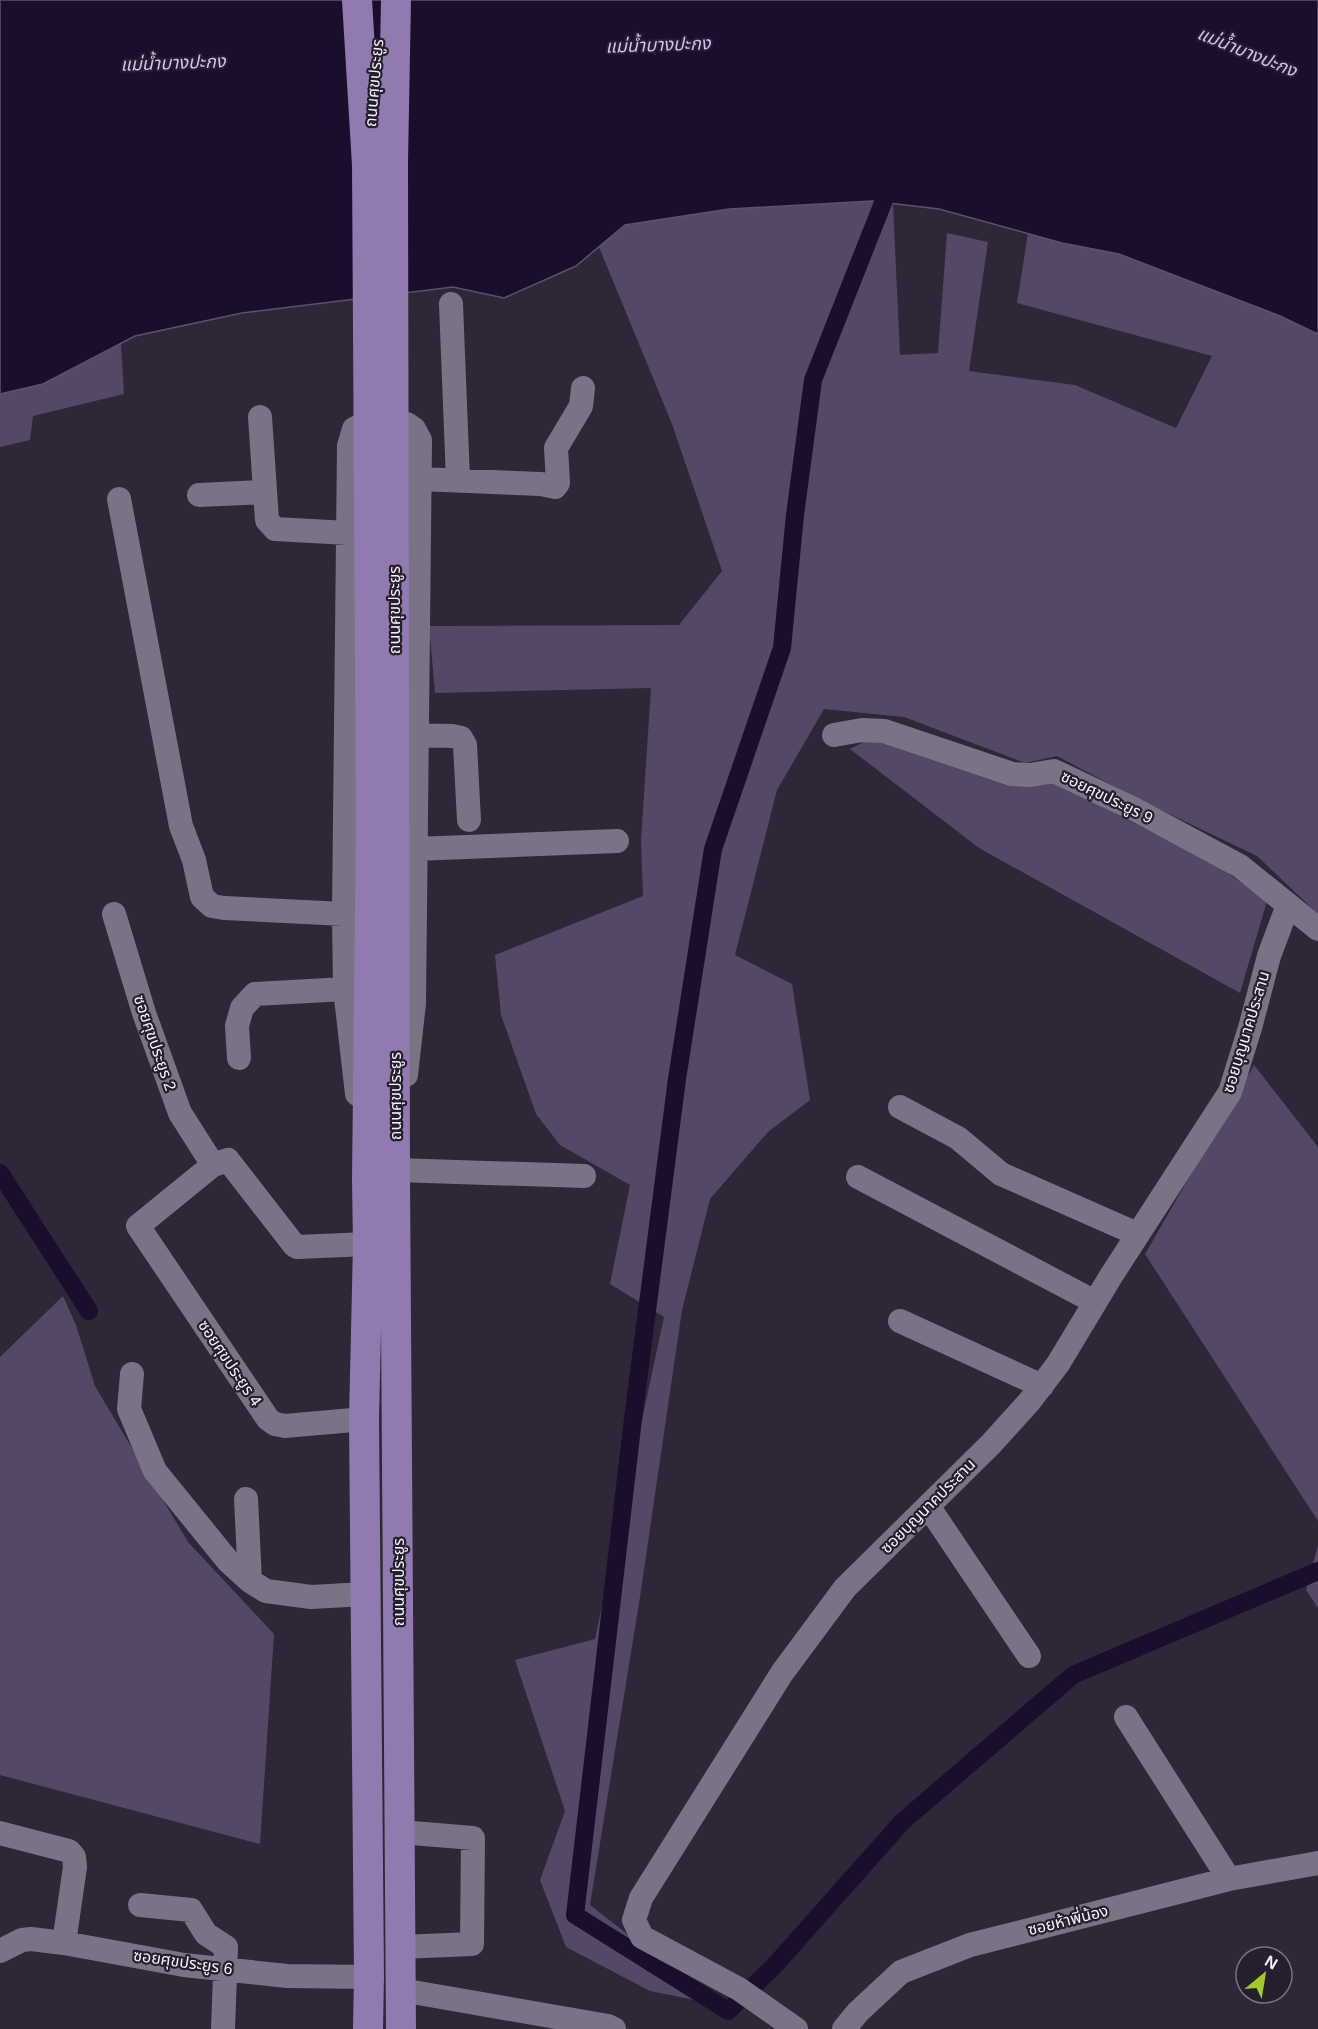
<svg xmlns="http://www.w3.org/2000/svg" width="1318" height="2029" viewBox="0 0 1318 2029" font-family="Helvetica,'Noto Sans Thai',sans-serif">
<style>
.green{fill:#544866}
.water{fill:#1b0d2c;stroke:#5d526a;stroke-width:1.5}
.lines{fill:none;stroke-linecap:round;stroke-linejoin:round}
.canal{stroke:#1b0d2c;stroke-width:18}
.minor{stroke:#7a7386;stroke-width:24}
.major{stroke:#907aaf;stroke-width:30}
.labels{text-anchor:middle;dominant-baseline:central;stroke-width:4.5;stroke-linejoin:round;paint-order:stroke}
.street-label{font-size:16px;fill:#f6f2fc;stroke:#241e2d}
.water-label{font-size:18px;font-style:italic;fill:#d7bdfd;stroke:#241e2d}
</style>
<rect width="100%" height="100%" fill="#2d2737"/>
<!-- green -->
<path class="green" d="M872,201L893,204L900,355L938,353L947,233L988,242L969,371L1075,385L1176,428L1212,356L1017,303L1028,233L1062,243L1119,254L1280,316L1318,334V914L1257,856L1138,799L1057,756L1025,763L904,717L824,709L777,790L735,955L792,984L810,1100L768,1132L710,1199L682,1310L640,1597L590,1905L719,2005L650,1991L566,1947L540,1880L565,1811L515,1660L595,1639L664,1317L610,1284L630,1185L560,1145L536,1114L501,1015L495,955L643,896L641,840L651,688L435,693L429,626L679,625L722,571L672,424L599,247L625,225L729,209Z
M121,344L124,394L33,416L30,440L0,447V394L43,384Z
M872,738L1055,782L1221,868L1267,901L1240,993L979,848L850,749Z
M1254,1065L1318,1147V1521L1145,1254Z
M63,1296L76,1325L95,1386L188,1542L274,1634L260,1844L0,1775V1357Z
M1318,1545V1608L1306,1590Z"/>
<!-- water -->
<path class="water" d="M0,0H1318V334L1280,316L1119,254L1062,243L939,209L872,201L729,209L625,225L576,266L504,298L453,287L242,313L135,336L43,384L0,394Z"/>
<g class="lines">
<!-- canal -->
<path class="canal" d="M892,180L813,380L795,515L782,648L713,849L677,1079L633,1419L575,1915L728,2011L775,1965L902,1822L1073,1675L1318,1571
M0,1173L89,1311"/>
<!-- minor -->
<path class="minor" d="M451,304L458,480
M260,417L267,520L275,529L348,533
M420,479L541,484L555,487L558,483L556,448L581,406L583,388
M199,495L264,492
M119,499L181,826L194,860L202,897L212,906L224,908L344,914
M417,735L452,736L461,738L465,745L469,820
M834,735L862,730L884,731L1012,774L1030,775L1054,771L1134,809L1240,866L1318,929
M415,849L617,841
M114,914L144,1013L180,1113L213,1165
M239,1058L237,1026L242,1008L255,994L345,989
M357,1094L345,989L344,914L349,446L354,429L363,424H407L414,429L420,440L414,1003L406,1075
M900,1107L958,1138L1001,1174L1137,1234
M396,1170L584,1176
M858,1177L1095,1302
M900,1321L1042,1386
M132,1374L129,1409L155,1471L228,1561L250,1581
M364,1419L285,1426L275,1424L268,1419L138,1226L213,1165L228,1160L294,1245L297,1247L368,1244
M246,1499L250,1581L266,1591L311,1597L365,1594
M928,1506L1029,1656
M1126,1717L1229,1879
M400,1832L473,1838L472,1944L401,1947
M0,1833L69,1851L74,1857L75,1867L64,1943
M140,1905L191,1910L206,1934L226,1947L223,2029
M0,1951L22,1940L31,1939L64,1943L184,1965L287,1976L369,1977
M401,1990L608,2026L614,2029
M796,2029L739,1989L642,1937L634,1920L641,1898L782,1673L845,1588L991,1444L1029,1402L1058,1364L1111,1276L1230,1092L1250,1028L1269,956L1288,905
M844,2029L858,2012L901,1972L970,1945L1229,1879L1318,1863"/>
<!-- major -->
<path class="major" d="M357,0L367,165L371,823L367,1180L368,1244L364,1419L369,1977L368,2029
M396,0L393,162L395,1180L401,2029"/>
</g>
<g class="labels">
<!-- street labels -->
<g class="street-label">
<text transform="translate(374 83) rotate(-85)">ถนนศุขประยูร</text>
<text transform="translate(394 610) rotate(-90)">ถนนศุขประยูร</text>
<text transform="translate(1107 797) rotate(26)">ซอยศุขประยูร 9</text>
<text transform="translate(1246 1032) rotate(-73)">ซอยบุญนาคประสาน</text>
<text transform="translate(155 1043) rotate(71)">ซอยศุขประยูร 2</text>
<text transform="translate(395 1096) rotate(-90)">ถนนศุขประยูร</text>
<text transform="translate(230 1363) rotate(56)">ซอยศุขประยูร 4</text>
<text transform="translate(928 1506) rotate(-45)">ซอยบุญนาคประสาน</text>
<text transform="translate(398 1582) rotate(-90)">ถนนศุขประยูร</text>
<text transform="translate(1068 1920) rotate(-14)">ซอยห้าพี่น้อง</text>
<text transform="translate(183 1962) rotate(8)">ซอยศุขประยูร 6</text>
</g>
<!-- water labels -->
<g class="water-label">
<text transform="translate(658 45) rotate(-2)">แม่น้ำบางปะกง</text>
<text transform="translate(1247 52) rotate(22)">แม่น้ำบางปะกง</text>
<text transform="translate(173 63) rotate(-2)">แม่น้ำบางปะกง</text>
</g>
</g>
<!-- north arrow -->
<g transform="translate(1264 1975) rotate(30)"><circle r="28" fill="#241e2d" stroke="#787380" stroke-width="1.5"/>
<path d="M0-4.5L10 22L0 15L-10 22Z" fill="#a3c927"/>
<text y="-9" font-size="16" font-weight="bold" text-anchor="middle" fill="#f6f2fc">N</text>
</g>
</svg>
